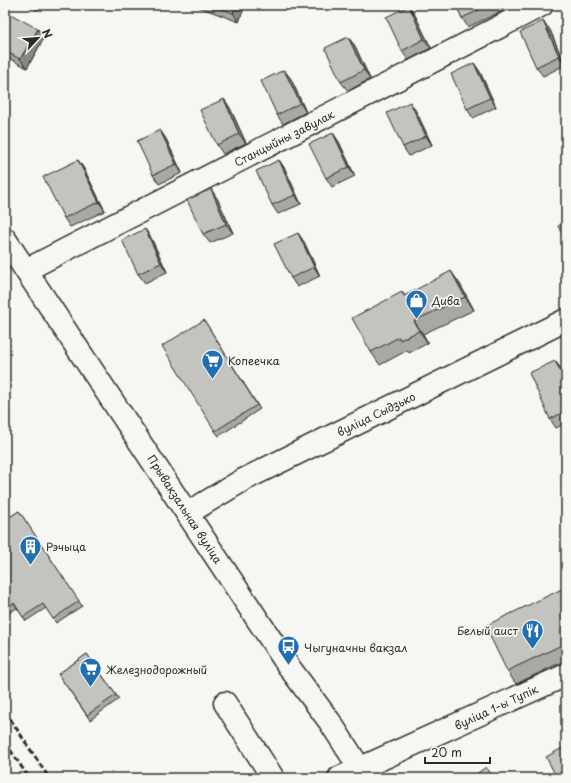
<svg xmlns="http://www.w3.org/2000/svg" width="571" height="783" viewBox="0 0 571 783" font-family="'Playpen Sans',sans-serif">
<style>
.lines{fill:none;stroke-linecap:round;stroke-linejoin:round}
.minor-casing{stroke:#2b2b2b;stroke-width:25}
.major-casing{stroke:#2b2b2b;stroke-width:25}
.minor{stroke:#f6f6f2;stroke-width:22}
.major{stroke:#f6f6f2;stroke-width:22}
.rail{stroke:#2b2b2b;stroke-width:3;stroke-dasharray:6 3;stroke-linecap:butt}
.wall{fill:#a8a8a5;stroke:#2b2b2b}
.shaded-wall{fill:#888886;stroke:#2b2b2b}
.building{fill:#c3c3c0;stroke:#2b2b2b}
.labels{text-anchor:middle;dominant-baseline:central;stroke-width:3.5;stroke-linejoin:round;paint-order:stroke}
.street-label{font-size:11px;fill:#2b2b2b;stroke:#f6f6f2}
.poi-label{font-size:11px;fill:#2b2b2b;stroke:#f6f6f2;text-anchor:start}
</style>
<rect width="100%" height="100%" fill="#f6f6f2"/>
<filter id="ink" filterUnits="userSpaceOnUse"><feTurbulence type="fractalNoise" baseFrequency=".025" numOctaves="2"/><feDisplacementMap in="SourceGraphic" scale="8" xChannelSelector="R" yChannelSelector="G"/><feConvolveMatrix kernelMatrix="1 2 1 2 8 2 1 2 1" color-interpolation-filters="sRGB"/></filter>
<g filter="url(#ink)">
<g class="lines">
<defs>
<path id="minor" d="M26,270L542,5
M188,513L243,480L566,320
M225,703L273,778
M339,778L566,675"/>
<path id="major" d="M5,239L289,667L330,722L366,778"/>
</defs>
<!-- minor casing -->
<use href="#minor" class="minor-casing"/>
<!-- major casing -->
<use href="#major" class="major-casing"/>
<!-- minor -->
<use href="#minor" class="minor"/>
<!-- major -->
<use href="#major" class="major"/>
<!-- rail -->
<path class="rail" d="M5,711L49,778
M5,742L29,778"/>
</g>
<!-- wall -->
<path class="wall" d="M32,5H49L36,10Z
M197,5H245L239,22L199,7Z
M456,5H515L468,27L462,18Z
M409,6L415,15L431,48L408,60L402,51Z
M5,11L44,38L27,68L5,56Z
M543,21L550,30L565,65L543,76L536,67Z
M348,37L355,46L370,79L348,91L341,82Z
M474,63L480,72L496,107L473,118L467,109Z
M284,70L291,79L306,112L283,124L277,115Z
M224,99L230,108L246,143L223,154L217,145Z
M416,111L432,145L409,156L403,147Z
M160,130L166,139L182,173L159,184L153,175Z
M333,133L339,142L355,176L332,187L326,178Z
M78,160L84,169L105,211L70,227L64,218Z
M279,160L285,169L301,204L278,214L272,205Z
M217,198L233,233L210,243L203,234Z
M145,229L151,238L167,272L145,283L138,274Z
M298,233L304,242L320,276L297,287L291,278Z
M460,284L474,310L423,334L428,343L409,353L408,350L380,365L371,352L402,292L405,296Z
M204,320L260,409L219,436L215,431Z
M555,361L562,370L566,378V423L556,428L550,419Z
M19,511L82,606L56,623L46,608L26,621L17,608L5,615V520Z
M566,587V660L516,684L507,671Z
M87,654L119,699L90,720L58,674Z"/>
<!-- shaded-wall -->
<path class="shaded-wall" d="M236,5H245L239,22L233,13Z
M409,6L415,15L431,48L424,39Z
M543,21L550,30L565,65L559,56Z
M38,29L44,38L27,68L20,59Z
M348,37L355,46L370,79L364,70Z
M474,63L480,72L496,107L490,98Z
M284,70L291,79L306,112L300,103Z
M224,99L230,108L246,143L239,134Z
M410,102L416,111L432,145L426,136Z
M160,130L166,139L182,173L176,164Z
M333,133L339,142L355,176L349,167Z
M78,160L84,169L105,211L99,202Z
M279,160L285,169L301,204L295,195Z
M211,189L217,198L233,233L226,224Z
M145,229L151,238L167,272L161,263Z
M298,233L304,242L320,276L314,267Z
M451,271L460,284L474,310L465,297Z
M414,321L423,334L428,343L419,331Z
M555,361L562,370L566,378V382Z"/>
<!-- building -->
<path class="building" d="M211,5H236L233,13Z
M456,5H490L462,18Z
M409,6L424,39L402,51L386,17Z
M5,11L38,29L20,59L5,51Z
M543,21L559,56L536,67L520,32Z
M348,37L364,70L341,82L325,48Z
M474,63L490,98L467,109L451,74Z
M284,70L300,103L277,115L261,81Z
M224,99L239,134L217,145L200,110Z
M410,102L426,136L403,147L387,113Z
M160,130L176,164L153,175L137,141Z
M333,133L349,167L326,178L309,144Z
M78,160L99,202L64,218L43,177Z
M279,160L295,195L272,205L256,171Z
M211,189L226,224L203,234L187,200Z
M566,223V242L558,226Z
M145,229L161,263L138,274L122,240Z
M298,233L314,267L291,278L274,244Z
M451,271L465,297L414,321L419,331L400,340L399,337L371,352L352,318L402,292L404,296Z
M204,320L257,405L215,431L162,346Z
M555,361L566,382V411L550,419L529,373Z
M19,511L79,601L53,619L43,604L23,617L14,603L5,609V520Z
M566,587V643L507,671L485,626Z
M87,654L116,695L87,715L58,674Z
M566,746V778H557L546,757Z
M486,767L494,778H471Z"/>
</g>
<!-- icons -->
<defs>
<symbol id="shop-pin" viewBox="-11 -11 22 30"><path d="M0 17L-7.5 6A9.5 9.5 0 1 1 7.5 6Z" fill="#1f6fb2" stroke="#f6f6f2"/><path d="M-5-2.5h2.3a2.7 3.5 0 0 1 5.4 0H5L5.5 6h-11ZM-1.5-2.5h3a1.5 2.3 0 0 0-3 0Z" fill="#fff"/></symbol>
<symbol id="supermarket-pin" viewBox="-11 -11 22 30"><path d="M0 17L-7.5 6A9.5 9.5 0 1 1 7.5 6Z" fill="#1f6fb2" stroke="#f6f6f2"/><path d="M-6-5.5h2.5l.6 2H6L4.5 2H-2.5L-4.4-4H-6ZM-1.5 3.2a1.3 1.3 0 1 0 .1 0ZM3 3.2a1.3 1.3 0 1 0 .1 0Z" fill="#fff"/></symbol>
<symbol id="building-pin" viewBox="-11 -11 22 30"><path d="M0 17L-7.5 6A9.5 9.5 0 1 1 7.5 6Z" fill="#1f6fb2" stroke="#f6f6f2"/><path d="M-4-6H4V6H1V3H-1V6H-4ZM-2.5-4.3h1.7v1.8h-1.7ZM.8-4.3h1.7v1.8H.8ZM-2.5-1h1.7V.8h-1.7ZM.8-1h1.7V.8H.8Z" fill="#fff"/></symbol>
<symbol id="restaurant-pin" viewBox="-11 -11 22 30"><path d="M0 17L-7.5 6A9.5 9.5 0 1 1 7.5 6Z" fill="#1f6fb2" stroke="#f6f6f2"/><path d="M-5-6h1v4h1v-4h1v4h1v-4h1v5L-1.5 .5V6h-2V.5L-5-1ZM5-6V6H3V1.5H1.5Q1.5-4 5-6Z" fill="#fff"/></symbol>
<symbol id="bus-pin" viewBox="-11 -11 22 30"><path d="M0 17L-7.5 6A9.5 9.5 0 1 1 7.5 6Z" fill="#1f6fb2" stroke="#f6f6f2"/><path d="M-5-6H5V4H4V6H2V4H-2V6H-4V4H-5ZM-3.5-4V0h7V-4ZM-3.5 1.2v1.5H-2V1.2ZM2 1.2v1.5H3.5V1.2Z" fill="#fff"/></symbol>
</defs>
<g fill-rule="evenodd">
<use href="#shop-pin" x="404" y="288" width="25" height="34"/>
<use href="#supermarket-pin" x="200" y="348" width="25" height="34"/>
<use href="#building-pin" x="18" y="534" width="25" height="34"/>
<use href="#restaurant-pin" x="520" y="618" width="25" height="34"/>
<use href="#bus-pin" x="276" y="634" width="25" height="34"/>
<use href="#supermarket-pin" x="78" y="656" width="25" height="34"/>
</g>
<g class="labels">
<!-- street labels -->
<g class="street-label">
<text transform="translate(284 138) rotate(-27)">Станцыйны завулак</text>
<text transform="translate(376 414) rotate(-26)">вуліца Сыдзько</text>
<text transform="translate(185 509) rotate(57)">Прывакзальная вуліца</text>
<text transform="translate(496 707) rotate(-25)">вуліца 1-ы Тупік</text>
</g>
<!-- poi labels -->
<g class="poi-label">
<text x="432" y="300">Дива</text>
<text x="228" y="360">Копеечка</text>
<text x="46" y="546">Рэчыца</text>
<text x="518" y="630" text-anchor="end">Белый аист</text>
<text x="304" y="647">Чыгуначны вакзал</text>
<text x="106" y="669">Железнодорожный</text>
</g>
</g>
<!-- margin -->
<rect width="571" height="783" fill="none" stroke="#f6f6f2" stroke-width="20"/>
<rect x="10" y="10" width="551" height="763" fill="none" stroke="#2b2b2b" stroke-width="1.5" filter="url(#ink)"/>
<!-- north arrow -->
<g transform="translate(38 38) rotate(64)" stroke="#f6f6f2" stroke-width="3" paint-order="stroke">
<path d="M0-3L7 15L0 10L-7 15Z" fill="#2b2b2b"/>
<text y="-6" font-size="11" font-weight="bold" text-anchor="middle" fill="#2b2b2b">N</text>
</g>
<!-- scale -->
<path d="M425 757v6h65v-6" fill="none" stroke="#2b2b2b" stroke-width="2"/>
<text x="431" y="757" font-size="12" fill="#2b2b2b" stroke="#f6f6f2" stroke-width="3" paint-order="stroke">20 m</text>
</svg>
